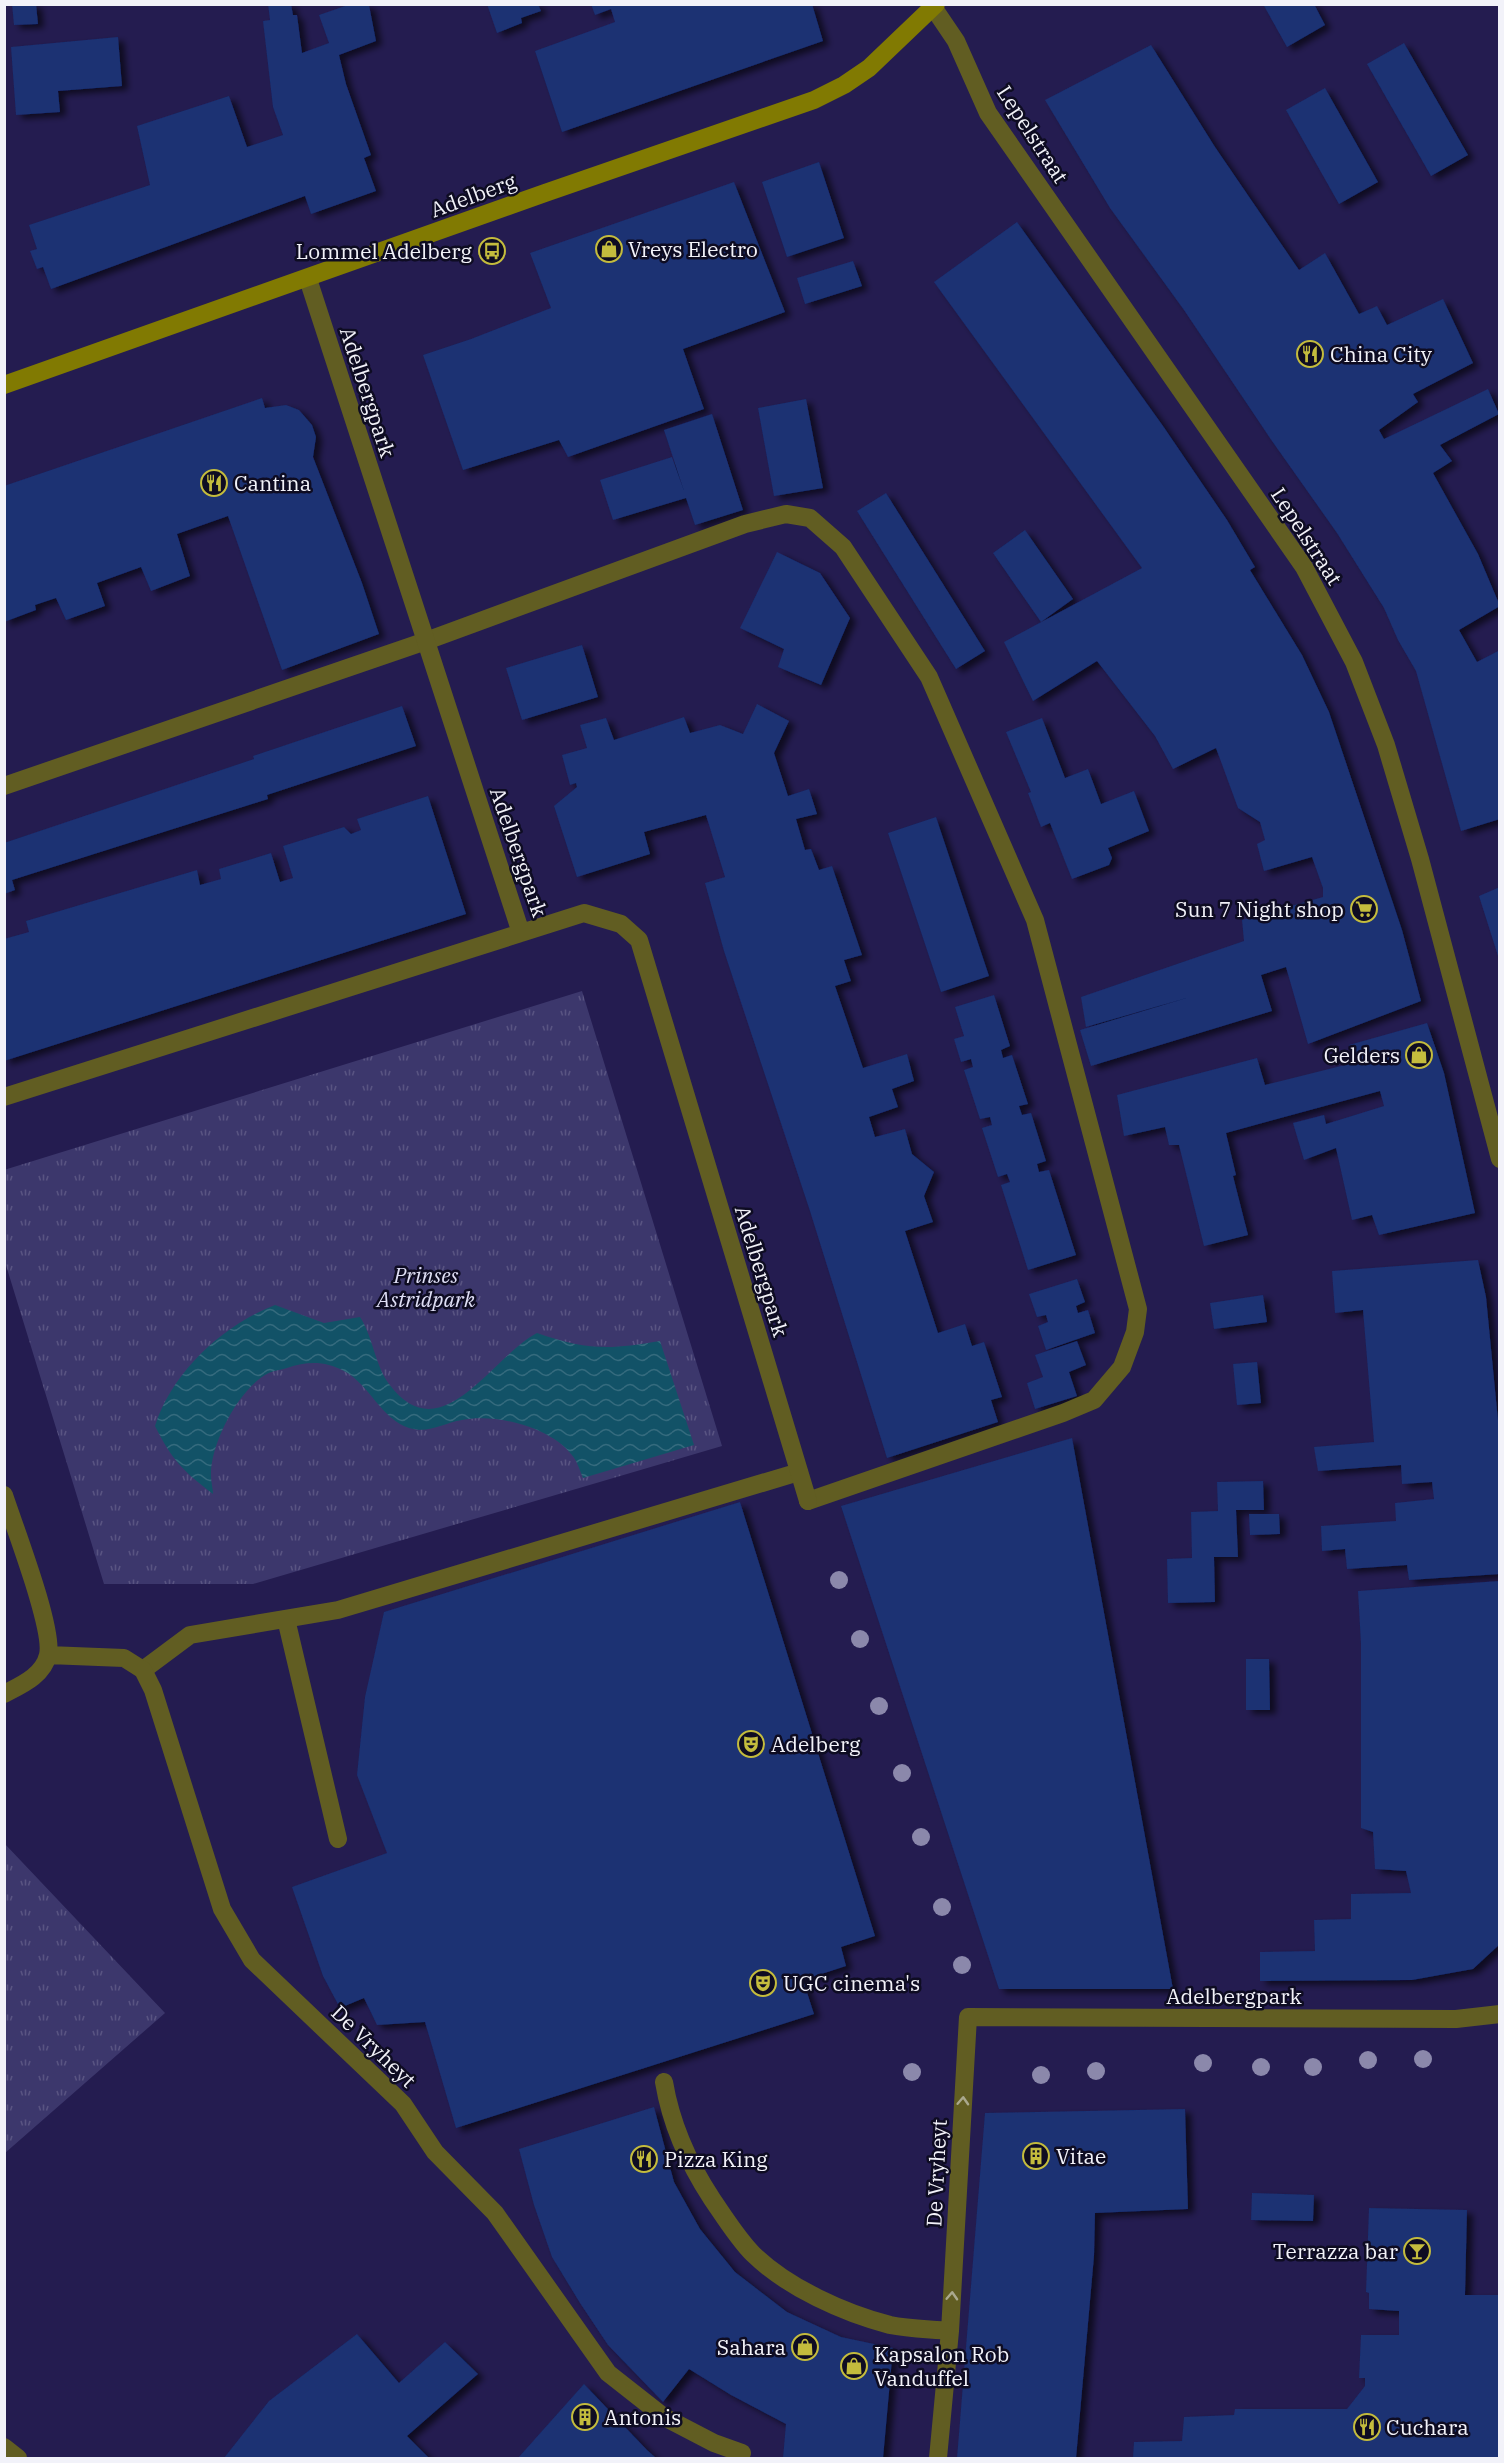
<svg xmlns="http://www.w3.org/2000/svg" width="1504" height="2463" viewBox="0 0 1504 2463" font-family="'IBM Plex Serif',serif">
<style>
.grass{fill:url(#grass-tufts)}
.water{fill:url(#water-waves)}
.building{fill:#1a3173;filter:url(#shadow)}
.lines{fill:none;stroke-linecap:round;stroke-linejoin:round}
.lane{stroke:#615d22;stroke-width:18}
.street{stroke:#615d22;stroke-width:18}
.secondary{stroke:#817a02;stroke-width:18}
.tree{fill:#8b88ab}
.oneway{stroke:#aaa88e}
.labels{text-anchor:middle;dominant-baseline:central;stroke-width:5;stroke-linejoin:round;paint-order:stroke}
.street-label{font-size:21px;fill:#f2f2f9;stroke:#0e0c22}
.poi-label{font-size:21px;fill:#f2f2f9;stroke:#0e0c22;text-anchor:start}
.park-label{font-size:21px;font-style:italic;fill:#e0e0f6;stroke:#0e0c22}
</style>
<defs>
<pattern id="grass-tufts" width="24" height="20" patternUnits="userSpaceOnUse" patternTransform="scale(1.5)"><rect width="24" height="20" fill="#3c376c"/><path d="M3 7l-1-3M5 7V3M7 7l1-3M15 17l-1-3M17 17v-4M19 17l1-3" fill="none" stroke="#595482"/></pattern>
<pattern id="water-waves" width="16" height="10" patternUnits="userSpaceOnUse" patternTransform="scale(1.5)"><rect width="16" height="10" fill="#125267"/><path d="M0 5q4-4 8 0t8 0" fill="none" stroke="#356b7e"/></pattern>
<filter id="shadow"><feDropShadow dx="6" dy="4" stdDeviation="3" flood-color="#0009"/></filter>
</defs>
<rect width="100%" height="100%" fill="#241c50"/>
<!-- grass -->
<path class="grass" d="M582,991L722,1446L253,1584H104L5,1262L4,1170Z
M4,1843L165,2013L5,2153H4Z"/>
<!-- water -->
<path class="water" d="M275,1305L324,1323L360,1317C373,1337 375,1365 389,1384C441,1454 491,1357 537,1333C586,1350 609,1350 660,1341L694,1445L583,1478C580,1471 577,1460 571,1454C550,1427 495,1413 462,1420C443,1423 429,1434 409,1428C381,1419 370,1385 344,1371C325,1361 308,1361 287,1368C280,1370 271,1371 265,1375C238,1391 210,1444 211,1476C211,1482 213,1489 213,1494C183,1471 172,1460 155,1426C172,1372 223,1325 275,1305Z"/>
<!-- building -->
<path class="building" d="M12,4H36L38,24L14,25Z
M268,4H291L293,15H297L302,53L329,43L319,15L348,5H369L376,41L339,55L346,84L371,155L364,158L376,191L311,214L305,196L51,289L43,267L37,269L30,251L37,249L29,225L150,185L137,126L229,96L247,147L283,135L273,107L263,21L270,20Z
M487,4H538L541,11L521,18L522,23L497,33Z
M591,4H812L823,41L562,132L535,51L615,22L611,9L595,15Z
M1263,4H1314L1325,25L1287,47Z
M118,37L122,86L58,91L60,112L16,115L11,47Z
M1404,43L1468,155L1431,176L1367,64Z
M1151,45L1215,147L1299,270L1325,253L1359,314L1377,306L1387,325L1443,299L1473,363L1413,394L1418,402L1379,430L1384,439L1488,389L1499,414L1440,445L1452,461L1433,473L1478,554L1500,606L1459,630L1477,662L1500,650V819L1461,831L1416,671L1398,640L1384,608L1337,533L1272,441L1184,310L1110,208L1045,100Z
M1325,88L1378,182L1339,204L1286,110Z
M819,162L844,238L787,257L762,182Z
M734,182L785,312L683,349L704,409L568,457L559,440L463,470L423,355L471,339L551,308L530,253Z
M1017,222L1163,426L1227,520L1255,567L1250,570L1302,655L1329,712L1402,930L1421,1001L1308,1044L1286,967L1261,975L1272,1011L1091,1066L1080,1030L1190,997L1086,1027L1081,997L1244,941L1242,920L1323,897V888L1312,857L1264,871L1257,844L1265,840L1260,822L1238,808L1216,748L1173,769L1155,736L1097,661L1033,701L1004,642L1142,568L934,282Z
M853,261L862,286L805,304L797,278Z
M262,398L265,408L286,405L299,410L312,425L316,437L313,457L362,583L379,634L282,670L228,516L177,534L190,576L151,591L141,567L97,583L105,606L66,620L56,598L35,605L36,610L4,622V486Z
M806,399L823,488L774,496L758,408Z
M712,414L743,510L695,525L686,498L613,520L600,480L672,457L684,491L664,430Z
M886,493L985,651L956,669L857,511Z
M1025,530L1073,599L1041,622L993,553Z
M777,552L820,573L850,618L821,685L778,667L784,649L740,628Z
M582,645L598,697L522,720L506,668Z
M757,704L789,721L774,753L788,796L809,789L817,814L796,819L805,850L811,849L819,870L832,866L862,955L844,960L851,981L835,986L863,1068L907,1054L914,1081L892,1089L898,1107L869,1117L875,1137L905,1129L912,1154L934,1172L924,1196L933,1222L905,1231L938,1333L965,1324L972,1346L984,1342L1002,1397L991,1400L998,1422L887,1458L810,1211L724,951L705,883L725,877L706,815L644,832L650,854L577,877L554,806L577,787L576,783L570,785L562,755L587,748L580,725L606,718L614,740L684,717L690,733L720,725L743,734Z
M402,706L416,746L267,795L268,799L12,880L15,890L4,894V843L254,759L253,756Z
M1042,718L1065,778L1088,769L1101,804L1134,791L1149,831L1108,848L1112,858L1109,865L1072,879L1050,823L1041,827L1028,793L1031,792L1006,732Z
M428,796L466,914L4,1061V939L29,932L26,921L197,870L200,885L221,879L219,869L271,853L280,882L293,878L283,846L344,827L351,834L361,830L357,819Z
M936,817L989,976L941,992L888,833Z
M1500,887V959H1499L1479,896Z
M994,995L1010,1046L1001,1050L1003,1058L1012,1055L1028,1104L1019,1106L1022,1115L1031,1113L1046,1161L1037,1164L1039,1172L1049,1170L1076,1255L1028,1270L1001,1185L1010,1182L1007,1174L998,1177L982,1128L992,1125L990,1117L980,1119L964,1070L973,1067L971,1059L961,1062L954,1039L964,1036L955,1007Z
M1427,1023L1444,1073L1475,1213L1379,1235L1372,1215L1352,1220L1336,1148L1304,1160L1293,1123L1324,1115L1326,1124L1384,1106L1380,1091L1226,1133L1236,1175L1233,1176L1248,1235L1204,1246L1179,1145H1169L1165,1127L1124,1136L1117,1095L1257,1058L1265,1085L1353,1063L1349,1045Z
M1478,1260L1486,1297L1499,1431L1500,1574L1409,1580L1407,1565L1347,1569L1345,1549L1322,1551L1321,1526L1396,1521L1395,1503L1434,1499L1432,1482L1402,1484L1401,1465L1318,1471L1314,1447L1374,1442L1363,1310L1335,1313L1332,1271Z
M1077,1279L1085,1302L1076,1306L1078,1313L1088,1310L1095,1333L1046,1350L1038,1326L1048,1322L1046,1315L1037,1317L1029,1294Z
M1263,1295L1267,1322L1214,1329L1210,1303Z
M1077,1341L1086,1365L1069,1372L1077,1396L1035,1409L1027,1383L1043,1377L1035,1355Z
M1257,1362L1261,1403L1237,1405L1233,1364Z
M1072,1438L1173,1989H999L841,1506Z
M1263,1481L1264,1510H1236L1238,1557H1214L1215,1602L1168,1603L1167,1559L1192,1558L1191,1512L1218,1511L1217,1482Z
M740,1502L875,1936L841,1947L846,1966L803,1980L814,2014L456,2128L425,2022L377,2025L364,1998L340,2008L323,1976L292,1887L387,1853L357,1775L365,1697L384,1612Z
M1249,1514H1279L1280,1534L1250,1535Z
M1500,1581V1944L1473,1969L1412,1980L1260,1981V1952L1315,1951L1314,1920L1351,1919V1894L1411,1893L1406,1871L1375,1869L1373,1832L1361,1828V1644L1358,1591Z
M1246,1659H1269L1270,1710H1246Z
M654,2107L674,2182L700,2229L735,2272L787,2312L841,2337L893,2348L883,2458H783L786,2424L731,2395L689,2369L663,2402L608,2345L580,2303L552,2257L534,2205L519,2149Z
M1185,2109L1188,2209L1095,2213L1094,2256L1076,2458H957L985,2113Z
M1252,2193L1314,2195L1313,2221L1251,2220Z
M1369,2208L1467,2210L1465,2295H1500V2458H1133L1134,2442L1182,2441L1184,2417L1234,2415L1235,2409H1347L1365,2386V2378H1359L1361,2335H1399V2311L1369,2309V2293L1366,2292Z
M357,2334L399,2383L445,2342L478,2374L407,2436L429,2458H224L269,2401Z
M584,2384L647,2450L656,2458H518Z"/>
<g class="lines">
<!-- lane -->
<path class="lane" d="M4,786L426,641L745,524L786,514L810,518L843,547L929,677L1035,920L1138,1309L1135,1332L1122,1367L1094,1400L1063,1413L808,1501
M286,1619L338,1839
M143,1670L190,1635L338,1610L799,1472"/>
<!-- street -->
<path class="street" d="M933,7L956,41L988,113L1304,567L1354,662L1386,745L1420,859L1500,1159
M308,279L521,933
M4,1097L584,913L621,924L639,940L808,1501
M4,1495C14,1526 54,1629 48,1655C43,1676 21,1685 4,1694
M48,1655L124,1658L143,1670L153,1690L222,1909L252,1960L403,2104L435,2152L495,2213L608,2373L664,2417L714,2443L742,2453
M664,2082C671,2124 689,2164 712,2199C725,2218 738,2239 753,2254C788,2288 844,2313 890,2325C909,2329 930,2329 950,2331
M4,2447L18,2458
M938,2458L950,2331L968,2017L1456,2019L1500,2014"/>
<!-- secondary -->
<path class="secondary" d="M4,385L545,193L814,100L844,85L869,68L936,4"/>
</g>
<!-- trees -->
<g class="tree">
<circle cx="839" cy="1580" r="9"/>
<circle cx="860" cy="1639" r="9"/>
<circle cx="879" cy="1706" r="9"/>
<circle cx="902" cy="1773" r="9"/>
<circle cx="921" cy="1837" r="9"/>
<circle cx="942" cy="1907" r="9"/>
<circle cx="962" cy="1965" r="9"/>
<circle cx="1423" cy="2059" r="9"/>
<circle cx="1368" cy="2060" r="9"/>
<circle cx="1203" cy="2063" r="9"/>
<circle cx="1261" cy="2067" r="9"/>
<circle cx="1313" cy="2067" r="9"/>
<circle cx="1096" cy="2071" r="9"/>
<circle cx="912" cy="2072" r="9"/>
<circle cx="1041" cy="2075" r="9"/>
</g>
<!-- one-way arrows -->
<defs><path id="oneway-chevron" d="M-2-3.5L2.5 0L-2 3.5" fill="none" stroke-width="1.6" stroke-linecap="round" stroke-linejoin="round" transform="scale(1.5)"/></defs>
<g class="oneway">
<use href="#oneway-chevron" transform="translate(963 2101) rotate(-87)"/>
<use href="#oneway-chevron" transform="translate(952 2296) rotate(-87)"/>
</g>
<!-- icons -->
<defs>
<symbol id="shop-ring" viewBox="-11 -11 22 22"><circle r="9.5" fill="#0e0c22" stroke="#c4bc3d" stroke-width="1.5"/><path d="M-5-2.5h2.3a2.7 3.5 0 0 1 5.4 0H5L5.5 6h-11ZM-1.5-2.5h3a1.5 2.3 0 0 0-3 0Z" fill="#c4bc3d"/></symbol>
<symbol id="bus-ring" viewBox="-11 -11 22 22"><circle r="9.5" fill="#0e0c22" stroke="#c4bc3d" stroke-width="1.5"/><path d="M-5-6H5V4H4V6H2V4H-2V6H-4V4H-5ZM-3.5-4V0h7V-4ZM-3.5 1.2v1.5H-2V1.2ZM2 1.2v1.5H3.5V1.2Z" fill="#c4bc3d"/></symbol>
<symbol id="restaurant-ring" viewBox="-11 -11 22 22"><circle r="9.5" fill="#0e0c22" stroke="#c4bc3d" stroke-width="1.5"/><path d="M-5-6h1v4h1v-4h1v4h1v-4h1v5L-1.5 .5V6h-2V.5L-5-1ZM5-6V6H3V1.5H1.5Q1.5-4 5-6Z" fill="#c4bc3d"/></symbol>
<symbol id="supermarket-ring" viewBox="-11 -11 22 22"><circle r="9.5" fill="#0e0c22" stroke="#c4bc3d" stroke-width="1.5"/><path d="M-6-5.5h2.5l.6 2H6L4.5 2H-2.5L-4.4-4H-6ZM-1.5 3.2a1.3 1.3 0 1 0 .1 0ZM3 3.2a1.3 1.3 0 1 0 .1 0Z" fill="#c4bc3d"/></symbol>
<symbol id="theatre-ring" viewBox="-11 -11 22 22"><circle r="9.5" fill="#0e0c22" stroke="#c4bc3d" stroke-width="1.5"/><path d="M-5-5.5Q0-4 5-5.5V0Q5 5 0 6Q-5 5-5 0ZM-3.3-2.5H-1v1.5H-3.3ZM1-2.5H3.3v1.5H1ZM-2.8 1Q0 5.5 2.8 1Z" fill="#c4bc3d"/></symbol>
<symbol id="building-ring" viewBox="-11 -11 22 22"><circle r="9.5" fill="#0e0c22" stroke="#c4bc3d" stroke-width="1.5"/><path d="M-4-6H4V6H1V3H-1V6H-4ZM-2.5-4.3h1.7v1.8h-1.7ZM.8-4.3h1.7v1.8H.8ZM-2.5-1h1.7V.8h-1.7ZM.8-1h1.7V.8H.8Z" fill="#c4bc3d"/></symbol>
<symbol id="bar-ring" viewBox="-11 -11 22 22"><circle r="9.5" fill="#0e0c22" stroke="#c4bc3d" stroke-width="1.5"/><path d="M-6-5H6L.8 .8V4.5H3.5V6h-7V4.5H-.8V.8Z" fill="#c4bc3d"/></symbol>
</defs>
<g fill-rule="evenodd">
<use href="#shop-ring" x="594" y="234" width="30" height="30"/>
<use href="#bus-ring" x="477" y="236" width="30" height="30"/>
<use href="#restaurant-ring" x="1295" y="339" width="30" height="30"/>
<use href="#restaurant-ring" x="199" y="468" width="30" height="30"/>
<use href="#supermarket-ring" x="1349" y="894" width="30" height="30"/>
<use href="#shop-ring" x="1404" y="1040" width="30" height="30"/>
<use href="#theatre-ring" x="736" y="1729" width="30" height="30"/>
<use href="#theatre-ring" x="748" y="1968" width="30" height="30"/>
<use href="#building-ring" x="1021" y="2141" width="30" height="30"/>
<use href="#restaurant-ring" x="629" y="2144" width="30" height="30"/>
<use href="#bar-ring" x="1402" y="2236" width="30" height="30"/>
<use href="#shop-ring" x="790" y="2332" width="30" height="30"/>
<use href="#shop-ring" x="839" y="2351" width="30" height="30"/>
<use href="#building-ring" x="570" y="2402" width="30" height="30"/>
<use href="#restaurant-ring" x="1352" y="2412" width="30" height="30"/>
</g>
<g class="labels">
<!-- street labels -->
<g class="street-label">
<text transform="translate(1033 134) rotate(57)">Lepelstraat</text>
<text transform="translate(473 195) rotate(-20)">Adelberg</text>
<text transform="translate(368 392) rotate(72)">Adelbergpark</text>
<text transform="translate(1307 536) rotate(57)">Lepelstraat</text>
<text transform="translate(519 852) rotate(71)">Adelbergpark</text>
<text transform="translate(762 1271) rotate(73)">Adelbergpark</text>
<text x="1234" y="1996">Adelbergpark</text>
<text transform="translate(374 2046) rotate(44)">De Vryheyt</text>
<text transform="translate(936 2173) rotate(-87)">De Vryheyt</text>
</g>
<!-- poi labels -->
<g class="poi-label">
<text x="628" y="249">Vreys Electro</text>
<text x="472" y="251" text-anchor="end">Lommel Adelberg</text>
<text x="1330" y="354">China City</text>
<text x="234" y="483">Cantina</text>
<text x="1344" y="909" text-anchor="end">Sun 7 Night shop</text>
<text x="1400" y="1055" text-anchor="end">Gelders</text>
<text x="771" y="1744">Adelberg</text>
<text x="783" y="1983">UGC cinema's</text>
<text x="1056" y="2156">Vitae</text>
<text x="664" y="2159">Pizza King</text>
<text x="1398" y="2251" text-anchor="end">Terrazza bar</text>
<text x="786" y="2347" text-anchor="end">Sahara</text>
<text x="874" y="2354">Kapsalon Rob<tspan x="874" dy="24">Vanduffel</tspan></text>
<text x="604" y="2417">Antonis</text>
<text x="1386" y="2427">Cuchara</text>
</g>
<!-- park labels -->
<g class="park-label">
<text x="426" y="1275">Prinses<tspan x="426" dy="24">Astridpark</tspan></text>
</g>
</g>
<!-- border -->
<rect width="1504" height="2463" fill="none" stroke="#f2f2f9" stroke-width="12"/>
</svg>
